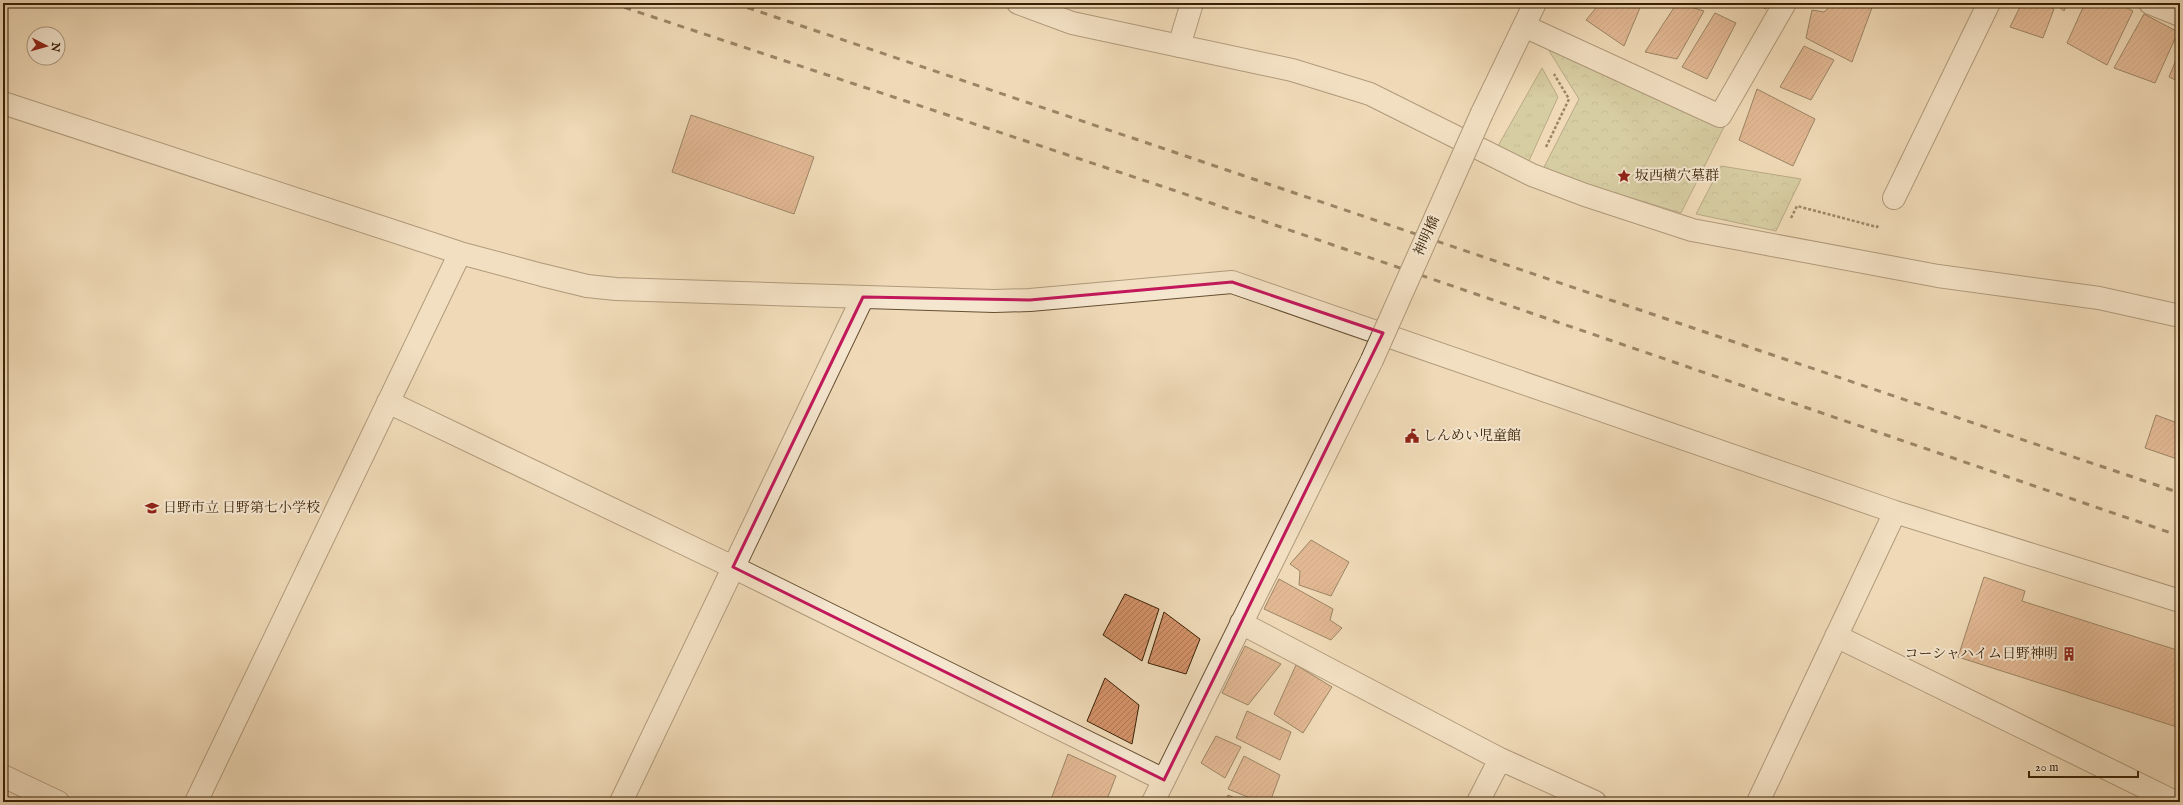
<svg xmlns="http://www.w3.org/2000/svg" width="2183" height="805" viewBox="0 0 2183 805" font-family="'IM FELL English','Noto Serif JP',serif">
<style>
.grass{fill:url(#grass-tufts);stroke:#7a7049}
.forest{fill:url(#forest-crowns);stroke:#7a7049}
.building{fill:url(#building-hatch);stroke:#392105}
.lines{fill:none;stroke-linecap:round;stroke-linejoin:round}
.minor-casing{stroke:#664f32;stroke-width:24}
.path{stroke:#392105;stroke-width:2.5;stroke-dasharray:3 2;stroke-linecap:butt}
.minor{stroke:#f5e6d0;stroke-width:22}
.rail{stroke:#392105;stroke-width:3;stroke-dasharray:7 7;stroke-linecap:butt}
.minor-bridge-casing{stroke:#664f32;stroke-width:24;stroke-linecap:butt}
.minor-bridge{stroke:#f5e6d0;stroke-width:22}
.marked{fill:none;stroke:#c2185b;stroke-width:3;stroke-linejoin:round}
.labels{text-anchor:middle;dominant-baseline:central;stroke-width:4;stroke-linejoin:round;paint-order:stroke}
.poi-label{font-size:14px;fill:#392105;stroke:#f5e6d0;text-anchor:start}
.street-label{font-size:14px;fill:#392105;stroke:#f5e6d0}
</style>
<defs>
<pattern id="grass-tufts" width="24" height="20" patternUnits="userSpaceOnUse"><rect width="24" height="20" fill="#bbbf8d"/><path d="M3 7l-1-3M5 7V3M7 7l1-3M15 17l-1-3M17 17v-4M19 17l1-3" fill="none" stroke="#999b71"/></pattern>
<pattern id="forest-crowns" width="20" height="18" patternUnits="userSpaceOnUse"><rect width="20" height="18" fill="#bbbf8d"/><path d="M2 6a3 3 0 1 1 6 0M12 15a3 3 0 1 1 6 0" fill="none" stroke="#999b71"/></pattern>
<pattern id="building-hatch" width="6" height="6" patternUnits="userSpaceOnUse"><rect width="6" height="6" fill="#d39168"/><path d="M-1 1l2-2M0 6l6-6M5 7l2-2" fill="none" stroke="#ac7654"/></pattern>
</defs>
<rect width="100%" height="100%" fill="#efd9b7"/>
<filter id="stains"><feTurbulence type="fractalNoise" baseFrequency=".005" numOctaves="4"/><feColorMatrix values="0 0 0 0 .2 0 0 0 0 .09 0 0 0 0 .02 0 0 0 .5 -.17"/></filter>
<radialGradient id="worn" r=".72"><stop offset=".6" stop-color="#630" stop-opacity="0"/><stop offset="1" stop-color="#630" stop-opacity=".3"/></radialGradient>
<!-- grass -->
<path class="grass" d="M1542,68L1558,97L1528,163L1498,146Z"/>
<!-- forest -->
<path class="forest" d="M1543,41L1725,125L1681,213L1542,171L1579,99Z
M1721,166L1801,179L1776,231L1696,214Z"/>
<!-- building -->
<path class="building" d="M1600,3H1642L1624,46L1586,20Z
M1677,3L1704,11L1677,59L1645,52Z
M1754,3H1769L1766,9Z
M1834,3H1862L1873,5L1852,62L1806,38L1812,10L1824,12Z
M2022,3H2040L2054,9L2043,38L2010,27Z
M2054,3H2067L2064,11Z
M2085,3H2117L2133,11L2107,65L2067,43Z
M1715,13L1736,23L1707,79L1682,67Z
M2144,14L2178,32L2155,83L2114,68Z
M1804,46L1834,60L1811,100L1780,87Z
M2180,50V82L2169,77Z
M1757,89L1815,119L1793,166L1739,140Z
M691,115L814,157L794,214L672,172Z
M2156,415L2180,424V460L2145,448Z
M1311,540L1349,562L1331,596L1299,585L1300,571L1290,564Z
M1984,577L2025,591L2022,601L2180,651V728L1958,657Z
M1279,579L1333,609L1330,620L1342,628L1331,640L1264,609Z
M1125,594L1159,609L1142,661L1103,635Z
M1164,612L1200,639L1186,674L1148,663Z
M1245,646L1281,664L1248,705L1222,693Z
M1296,665L1332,687L1303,733L1274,714Z
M1105,678L1139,705L1132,744L1087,721Z
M1247,711L1291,732L1280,760L1236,738Z
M1216,736L1241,747L1225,778L1201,763Z
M1068,754L1116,776L1106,802H1050Z
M1244,756L1280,775L1270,802H1260L1228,789Z
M1228,795L1244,802H1224Z"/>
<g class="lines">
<defs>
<path id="minor" d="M1018,3L1072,23L1292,70L1370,94L1532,175L1585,195L1692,230L1938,276L2099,298L2180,316
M2150,3L2180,15
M1524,26L1720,116L1785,3
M1179,46L1192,3
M3,103L460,253L542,275L587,286L616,289L994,301L1030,300L1232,282L1895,512L2180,601
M1482,113L1535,3
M1894,198L1989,3
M388,402L733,567L1164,780
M1241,623L1500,759L1595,802
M1836,636L2175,802
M3,776L58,802
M196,802L460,253
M621,802L863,297
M1153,802L1372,360
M1478,802L1500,759
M1758,802L1895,512"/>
</defs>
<!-- minor casing -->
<use href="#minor" class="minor-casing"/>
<!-- path -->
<path class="path" d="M1546,147L1569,99L1554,74
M1791,218L1797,206L1877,227L1879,224"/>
<!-- minor -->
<use href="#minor" class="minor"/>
<!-- rail -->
<path class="rail" d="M611,3L1173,190L2180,536
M734,3L2180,493"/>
<defs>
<path id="minor-bridge" d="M1372,360L1482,113"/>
</defs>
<!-- minor-bridge casing -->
<use href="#minor-bridge" class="minor-bridge-casing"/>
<!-- minor-bridge -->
<use href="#minor-bridge" class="minor-bridge"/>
</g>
<!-- marked area -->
<path d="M0 0H2183V805H0ZM1232,282L1383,333L1164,780L733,567L863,297L1030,300Z" fill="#efd9b7" fill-opacity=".55" fill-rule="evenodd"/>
<path class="marked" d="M1232,282L1383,333L1164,780L733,567L863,297L1030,300Z"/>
<!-- icons -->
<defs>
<symbol id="sight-bare" viewBox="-9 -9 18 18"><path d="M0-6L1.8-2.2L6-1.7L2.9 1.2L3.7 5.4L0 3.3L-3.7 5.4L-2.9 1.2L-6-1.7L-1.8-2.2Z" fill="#8f2418" stroke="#f5e6d0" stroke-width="2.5" paint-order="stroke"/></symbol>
<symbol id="civic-bare" viewBox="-9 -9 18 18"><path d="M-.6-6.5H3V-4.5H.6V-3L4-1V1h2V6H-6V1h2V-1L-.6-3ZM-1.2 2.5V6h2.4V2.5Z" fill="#8f2418" stroke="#f5e6d0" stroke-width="2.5" paint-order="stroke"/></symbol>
<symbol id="school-bare" viewBox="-9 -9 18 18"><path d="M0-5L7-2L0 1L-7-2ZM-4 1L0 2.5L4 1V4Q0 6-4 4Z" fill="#8f2418" stroke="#f5e6d0" stroke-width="2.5" paint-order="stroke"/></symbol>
<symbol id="building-bare" viewBox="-9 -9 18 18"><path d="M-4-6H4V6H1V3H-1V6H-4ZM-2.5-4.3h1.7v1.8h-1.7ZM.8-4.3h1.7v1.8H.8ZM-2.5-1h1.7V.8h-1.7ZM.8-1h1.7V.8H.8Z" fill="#8f2418" stroke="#f5e6d0" stroke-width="2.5" paint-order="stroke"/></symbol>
</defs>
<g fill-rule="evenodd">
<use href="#sight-bare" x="1614" y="166" width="20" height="20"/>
<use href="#civic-bare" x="1402" y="426" width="20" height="20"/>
<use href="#school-bare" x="142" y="498" width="20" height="20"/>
<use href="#building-bare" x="2059" y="644" width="20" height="20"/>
</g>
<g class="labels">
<!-- poi labels -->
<g class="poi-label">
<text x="1635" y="176">坂西横穴墓群</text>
<text x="1423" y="436">しんめい児童館</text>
<text x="163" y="508">日野市立 日野第七小学校</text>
<text x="2058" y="654" text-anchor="end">コーシャハイム日野神明</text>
</g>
<!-- street labels -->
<g class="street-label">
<text transform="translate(1427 236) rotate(-66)">神明橋</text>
</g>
</g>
<!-- margin -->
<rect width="2183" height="805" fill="none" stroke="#efd9b7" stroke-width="16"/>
<rect x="4" y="4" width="2175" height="797" fill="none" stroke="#392105" stroke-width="2"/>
<rect x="8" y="8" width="2167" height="789" fill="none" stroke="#392105"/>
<!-- north arrow -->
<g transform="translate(46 46) rotate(96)"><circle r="19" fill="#f5e6d0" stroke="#aa977f"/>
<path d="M0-3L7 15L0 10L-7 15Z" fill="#8f2418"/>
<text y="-6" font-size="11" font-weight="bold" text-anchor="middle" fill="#392105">N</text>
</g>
<!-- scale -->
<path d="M2029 771v6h109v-6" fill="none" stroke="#392105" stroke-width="2"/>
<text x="2035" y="771" font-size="12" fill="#392105" stroke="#f5e6d0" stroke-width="3" paint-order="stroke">20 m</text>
<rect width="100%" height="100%" filter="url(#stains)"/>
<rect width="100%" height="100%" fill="url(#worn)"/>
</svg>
